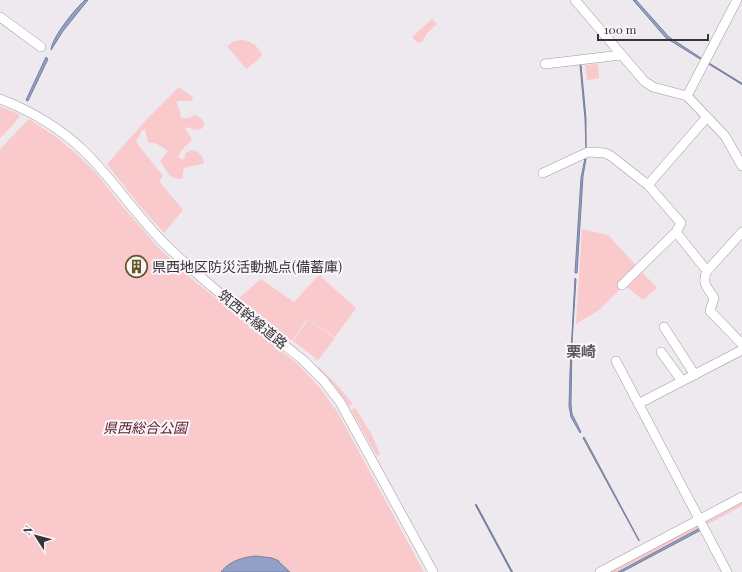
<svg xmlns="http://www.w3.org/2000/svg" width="742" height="572" viewBox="0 0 742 572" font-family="'Playfair Display','Noto Sans JP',serif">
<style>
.green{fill:#f9c9cb}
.water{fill:#92a0c8;stroke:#76809c}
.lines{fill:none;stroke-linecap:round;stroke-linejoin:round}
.stream{stroke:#76809c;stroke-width:2}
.minor-casing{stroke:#9f9ba0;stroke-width:10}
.minor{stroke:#fff;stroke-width:9}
.labels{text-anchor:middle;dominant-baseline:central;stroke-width:4;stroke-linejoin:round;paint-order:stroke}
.poi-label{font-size:14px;fill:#363436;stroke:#fbf6fb;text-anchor:start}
.street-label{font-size:14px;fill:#363436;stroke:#fbf6fb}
.park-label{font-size:14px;font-style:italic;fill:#581a23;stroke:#fbf6fb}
.neighbourhood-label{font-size:15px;font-weight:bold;fill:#595559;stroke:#fbf6fb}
</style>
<rect width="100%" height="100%" fill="#eee9ee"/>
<!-- green -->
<path class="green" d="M432,19L437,24L426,34L423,41L418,43L412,37Z
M243,40C251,41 259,47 262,55L258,60L246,69L227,46L234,41Z
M598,64L599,78L587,80L585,65Z
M179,87L193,97L192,101H176L180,112L181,118H189L195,115L201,118L205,125L201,129L194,130L187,127L185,128L192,140C186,145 181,150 178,157L183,160L185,157V154C195,146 199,152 204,160L203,164L187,167L183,170V178L177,179L170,176L160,161L168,151L157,144L148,142L145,129L142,131L136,142L163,176L159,181L183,210L164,233L139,205L107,164L146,120Z
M0,106L20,115L14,124L0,138Z
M29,119L55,136L77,154L97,174L123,207L159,248L192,279L300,366L320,388L338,413L424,572H0V149Z
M582,229L608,235L657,288L643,300L624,285L599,310L576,324Z
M319,275L356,308L335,337L307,319L292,341L239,298L261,279L294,302Z
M308,320L335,338L318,360L293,341Z
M319,367L339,387L353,404L349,406L336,388L318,368Z
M355,408L371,433L380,454L377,456L351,410Z
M742,503V506L706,525L704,523Z
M698,525L700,528L617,572H610Z"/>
<!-- water -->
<path class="water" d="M85,0H88L63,31L51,50C52,37 75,9 85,0Z
M633,0H636L669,37L701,58L700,59L666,38Z
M46,57L48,59L28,101L26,100Z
M580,65H581L586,118V148L585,119Z
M585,158L586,159L583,176L577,273H575L581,178Z
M575,278L576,279L572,342L571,404L572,414L581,432L580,433L571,417L569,406L570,371Z
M584,437L639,540V541L583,438Z
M700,528L701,530L622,572H618Z
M256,556L272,558L279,561V562L290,572H221C229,561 244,557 256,556Z"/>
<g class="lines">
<!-- stream -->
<path class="stream" d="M708,63L742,84
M476,505L512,572"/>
<defs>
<path id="minor" d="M575,0L644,81L653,87L687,96L725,136L742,166
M0,17L41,47
M545,64L621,55
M687,96L737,0
M0,99C31,111 60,128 84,151C114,180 136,216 166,245C209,287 257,323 303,360L323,380L340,402L433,572
M543,173L588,152L605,153L611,156L648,185L681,223L676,232L707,271
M648,185L707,117
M742,232L707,271C701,283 708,288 714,298L710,311L742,344
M622,285L676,232
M664,327L695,375
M661,352L682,381
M616,361L727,572
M638,404L742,350
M600,572L742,497"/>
</defs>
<!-- minor casing -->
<use href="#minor" class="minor-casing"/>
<!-- minor -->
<use href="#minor" class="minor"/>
</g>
<!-- icons -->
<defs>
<symbol id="building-ring" viewBox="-11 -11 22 22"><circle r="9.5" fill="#fbf6fb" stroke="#655926" stroke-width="1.5"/><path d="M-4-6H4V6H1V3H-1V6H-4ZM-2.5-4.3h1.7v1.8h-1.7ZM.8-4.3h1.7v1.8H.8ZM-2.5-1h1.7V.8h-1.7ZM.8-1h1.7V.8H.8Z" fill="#655926"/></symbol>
</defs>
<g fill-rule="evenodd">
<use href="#building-ring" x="124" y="254" width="25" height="25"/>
</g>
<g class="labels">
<!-- poi labels -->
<g class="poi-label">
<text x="152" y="266">県西地区防災活動拠点(備蓄庫)</text>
</g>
<!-- street labels -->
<g class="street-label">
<text transform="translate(253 319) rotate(39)">筑西幹線道路</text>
</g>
<!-- park labels -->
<g class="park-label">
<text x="145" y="427">県西総合公園</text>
</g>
<!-- neighbourhood labels -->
<g class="neighbourhood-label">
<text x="581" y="351">栗崎</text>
</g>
</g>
<!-- north arrow -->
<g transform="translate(36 536) rotate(306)" stroke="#fbf6fb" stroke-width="3" paint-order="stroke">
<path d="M0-3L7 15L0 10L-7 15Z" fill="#363436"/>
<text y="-6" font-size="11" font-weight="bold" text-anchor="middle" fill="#363436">N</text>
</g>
<!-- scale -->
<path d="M598 34v6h110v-6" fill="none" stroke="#363436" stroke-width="2"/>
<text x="604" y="34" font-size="12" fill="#363436" stroke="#fbf6fb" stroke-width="3" paint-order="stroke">100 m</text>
</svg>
